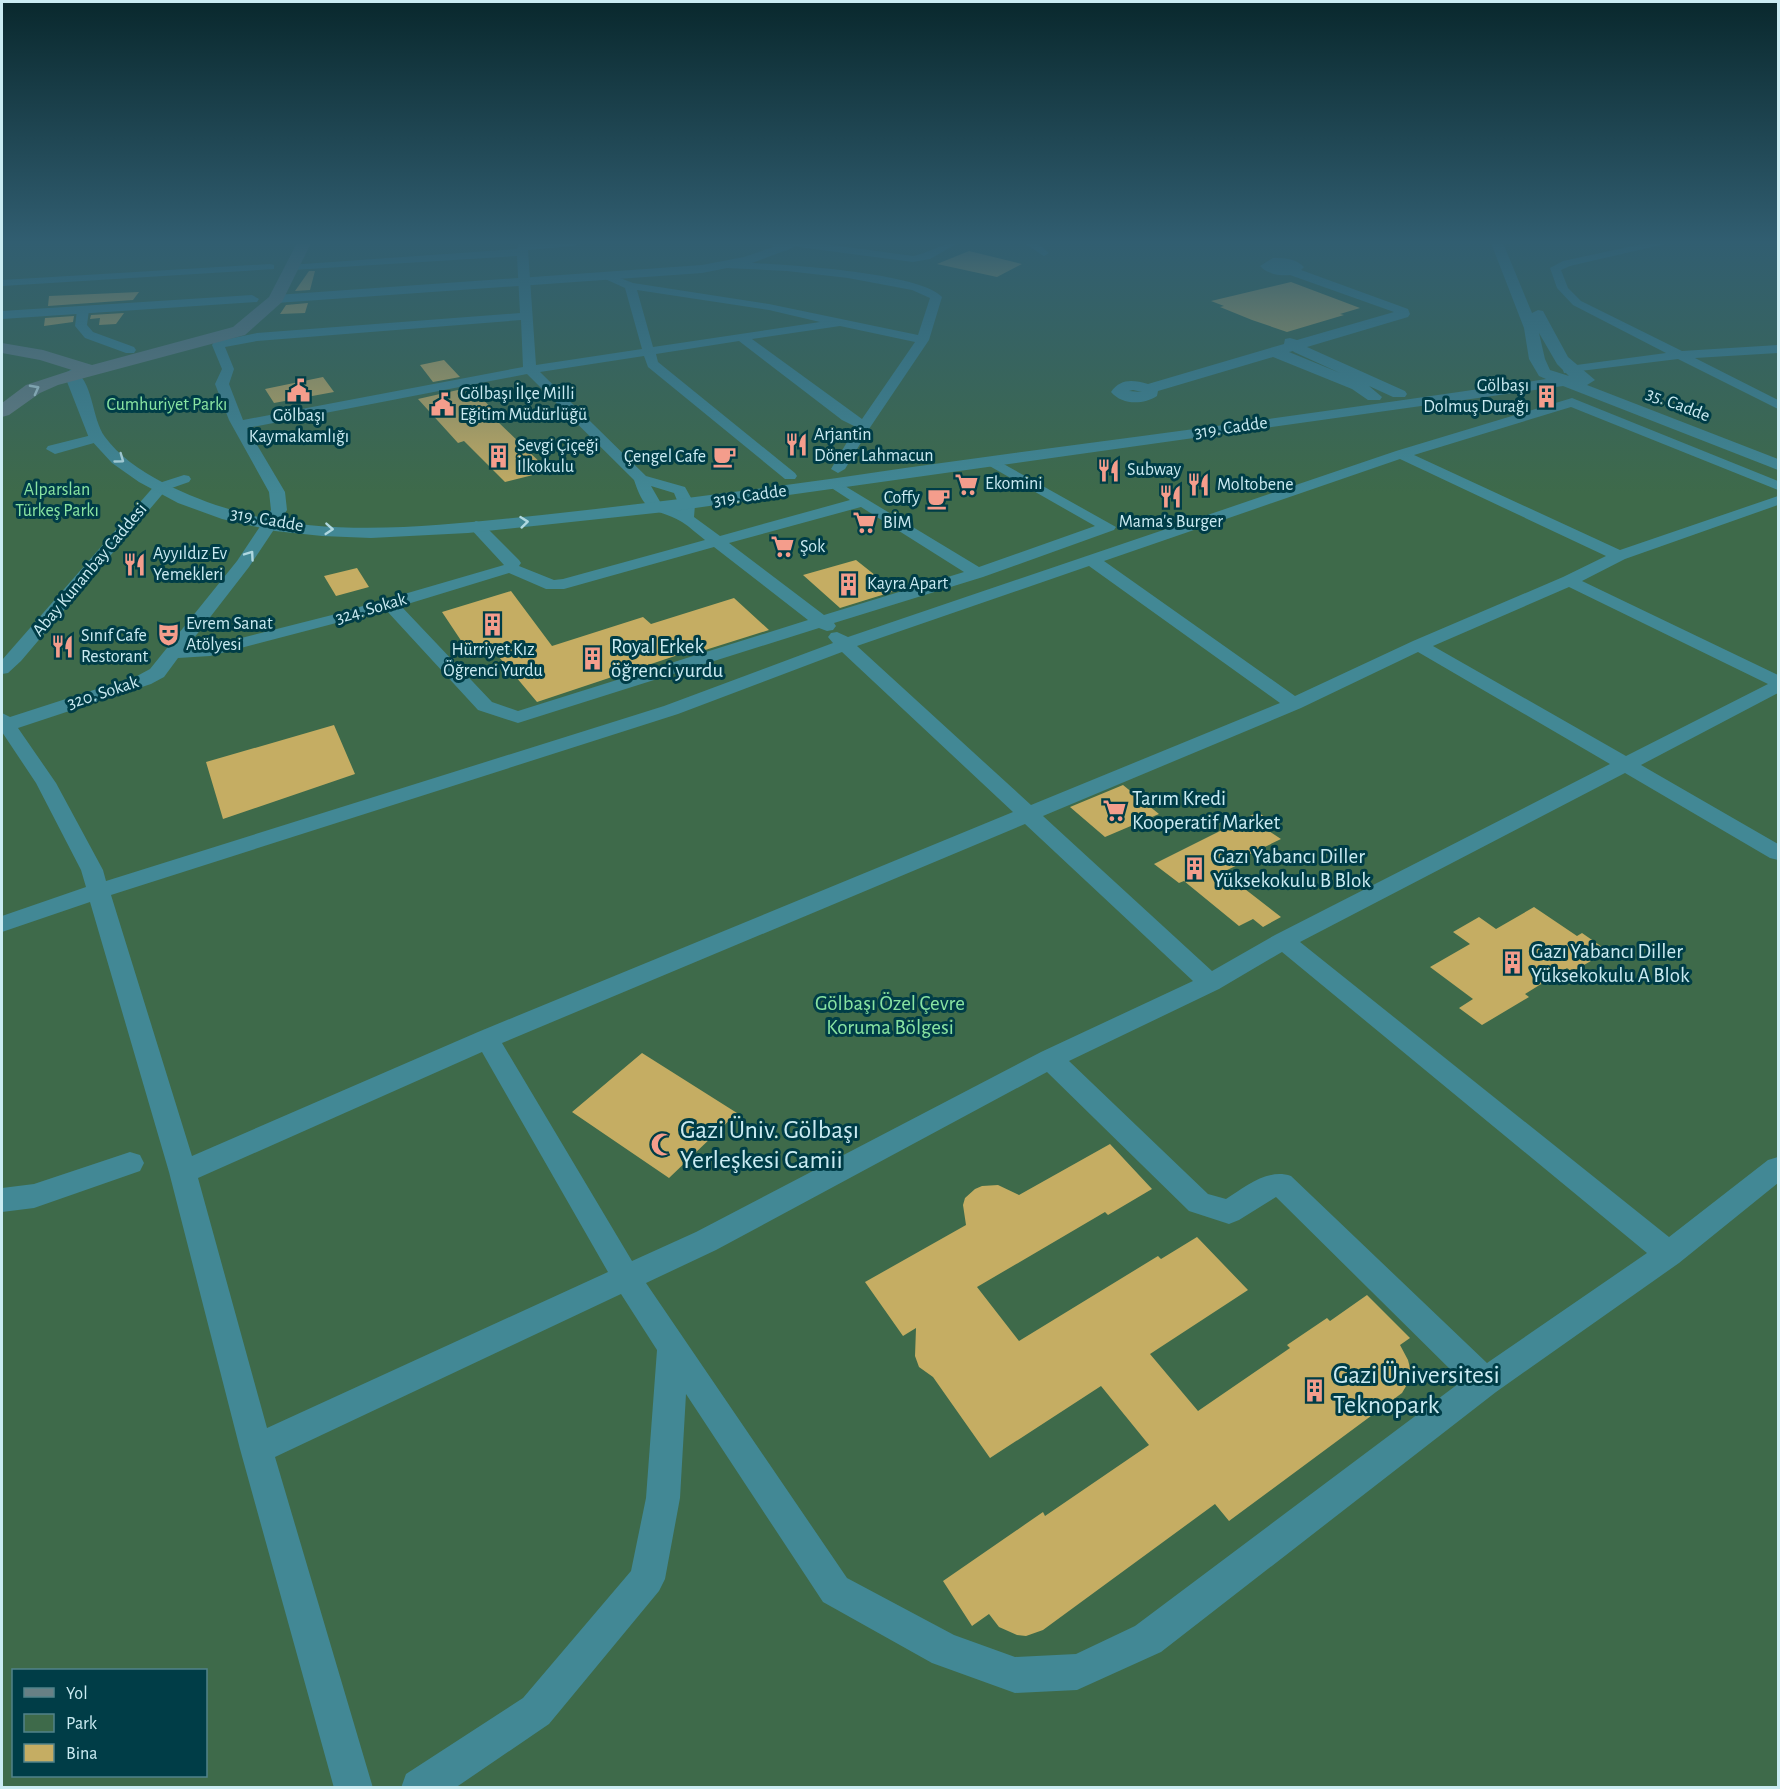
<svg xmlns="http://www.w3.org/2000/svg" width="1780" height="1789" viewBox="0 0 1780 1789" font-family="'Alegreya Sans',sans-serif">
<style>
.green{fill:#3e6a4a;fill-rule:evenodd}
.building{fill:#c5ad63}
.lines{fill:none;stroke-linecap:round;stroke-linejoin:round}
.minor{fill:#428895;fill-rule:evenodd}
.tertiary{fill:#428895;fill-rule:evenodd}
.secondary{fill:#688085;fill-rule:evenodd}
.oneway{stroke:#b6d6dc}
.oneway2{stroke:#afd7df}
.labels{text-anchor:middle;dominant-baseline:central;stroke-width:6;stroke-linejoin:round;paint-order:stroke}
.far-poi-label{font-size:18px;fill:#caebf2;stroke:#003d47;text-anchor:start}
.far-park-label{font-size:18px;fill:#89e4a2;stroke:#003d47}
.far-street-label{font-size:18px;fill:#caebf2;stroke:#003d47}
.poi-label{font-size:21px;fill:#caebf2;stroke:#003d47;text-anchor:start}
.park-label{font-size:21px;fill:#89e4a2;stroke:#003d47}
.near-poi-label{font-size:26px;fill:#caebf2;stroke:#003d47;text-anchor:start}
</style>
<rect width="100%" height="100%" fill="#104852"/>
<!-- green -->
<path class="green" d="M2,243H1778V1787H2ZM14,1670H206V1776H14Z"/>
<!-- building -->
<path class="building" d="M969,251L1022,264L997,277L937,264Z
M309,271H315L310,290L295,291Z
M1291,282L1360,308L1340,314L1344,315L1287,332L1252,320L1220,307L1224,306L1211,301Z
M139,292L133,300L48,306L49,296Z
M308,303L305,313L280,314L286,305Z
M124,313L116,324L99,325L100,318L90,319L91,315Z
M74,316L73,322L44,326L45,318Z
M444,360L460,377L433,382L420,365Z
M323,377L334,392L274,403L265,389Z
M471,387L501,418L495,419L549,471L505,482L464,441L458,443L418,399Z
M856,560L895,591L840,608L803,575Z
M357,568L369,587L336,596L324,576Z
M511,591L552,646L643,617L651,624L734,598L769,630L702,651L699,648L537,702L494,651L472,657L442,612Z
M334,725L355,774L223,819L206,762Z
M1123,785L1159,814L1105,837L1070,807Z
M1258,812L1278,827L1269,831L1281,839L1242,858L1246,861L1223,872L1281,917L1263,927L1253,919L1239,926L1184,881L1179,883L1154,864Z
M1534,907L1577,936L1582,933L1608,951L1572,972L1567,968L1525,994L1529,997L1482,1025L1459,1008L1473,999L1430,967L1470,944L1453,932L1479,917L1496,929Z
M642,1053L737,1113L669,1178L572,1112Z
M1110,1144L1152,1189L1108,1215L1105,1212L977,1287L1019,1341L1158,1256L1161,1259L1197,1237L1248,1290L1150,1354L1198,1411L1290,1348L1287,1345L1327,1318L1330,1321L1367,1295L1410,1338L1400,1345L1408,1360L1412,1376L1402,1393L1229,1521L1215,1504L1043,1630L1026,1636L1017,1635L999,1627L989,1614L972,1626L943,1581L1043,1512L1045,1516L1149,1445L1101,1386L990,1458L933,1377L919,1367L915,1356L916,1328L903,1336L865,1282L966,1225L963,1205L965,1198L975,1189L982,1186L998,1185L1019,1195Z"/>
<g class="lines">
<!-- minor -->
<path class="minor" d="M519,243H579L574,246L528,250L536,365L642,349L625,288L603,278V274L607,273L633,283L769,304L918,335L930,298L912,290L848,278L787,271L726,268L721,265L726,262C765,263 919,271 942,297L929,340L871,426L845,469L838,473L831,469L856,427L842,420L739,341L656,354L658,362L795,473L797,476L795,479H785L648,367L644,356L540,372L646,476L685,487L695,505L694,517L720,536L850,500L830,487L828,484L835,480L979,567L1095,526L986,464L984,461L991,457L1116,527L1114,530L983,577L834,623L836,626L833,630L827,631L819,628L518,723L478,710L386,610L210,656L178,658L164,677L151,684L18,728L56,783L103,870L106,881L664,706L833,643L828,637L831,633L837,632L848,637L1396,451L1572,398L1778,481V490L1571,407L1414,455L1620,550L1778,496V505L1625,559L1582,581L1778,675V693L1641,765L1778,844V860L1770,858L1625,773L1300,942L1669,1237L1768,1160L1778,1157V1183L1679,1263L1496,1392L1161,1652L1077,1690L1015,1693L932,1663L823,1602L686,1394L680,1498L665,1579L659,1591L549,1724L455,1788H401L406,1774L523,1698L631,1571L646,1498L657,1350L621,1294L275,1457L373,1788H334L240,1449L169,1172L90,902L2,932V916L86,887L81,870L36,783L2,732V713L10,717L137,676L150,669L237,561L271,510L269,492L229,420L215,384L222,369L212,345L214,342L257,333L520,313L517,256L293,270L289,269V265L517,249ZM637,290L769,310L820,322L653,347ZM521,320L523,367L243,420L229,384L234,369L225,347L257,341ZM840,326L915,342L862,419L752,339ZM527,374L634,480C647,519 655,506 682,522C690,527 697,534 705,540L563,579L554,580L519,566L521,563L519,560L482,523L476,521L468,526L504,565L332,615L210,646L187,647L249,567L287,510L285,492L247,428ZM1400,459L1606,556L1563,577L1413,641L1295,696L1104,561ZM651,486L674,493L679,505V510L662,505ZM861,507L964,572L824,615L729,543ZM714,547L808,620L518,711L492,702L401,606L509,573L546,589H564ZM1089,566L1280,703L1031,805L857,646ZM1569,587L1768,684L1626,756L1433,646ZM842,652L1013,812L478,1032L192,1156L111,895L678,714ZM1418,652L1610,764L1275,935L1212,971L1043,816L1301,708ZM1025,824L1193,981L1041,1052L696,1232L632,1261L502,1043ZM1282,952L1647,1253L1487,1363L1291,1176C1267,1168 1245,1187 1226,1199L1208,1194L1069,1061L1219,989ZM482,1052L608,1272L267,1428L198,1178ZM1047,1072L1189,1211L1229,1224L1239,1220L1276,1197L1462,1381L1135,1626L1076,1654L1015,1657L954,1635L847,1578L646,1283L716,1250Z
M766,243H782L791,248L786,251Z
M793,243H817L913,256C930,253 941,243 958,243L930,259L913,262L798,247Z
M1024,243H1037L1049,253L1044,256Z
M1647,243H1669L1570,266L1561,270L1568,288L1581,301L1682,351L1778,345V353L1695,358L1778,400V409L1678,359L1564,373L1563,370L1569,366L1666,353L1573,305L1557,288L1550,268L1563,261Z
M270,264L274,265V269L2,286V280Z
M83,306L89,310L87,325L93,332L134,347L136,350L134,353H126L85,338L75,326L77,310Z
M96,434L101,435L103,438L101,441L55,454L46,449L48,446Z
M184,475L189,476L191,479L189,482L166,490L21,661L8,673L2,674V660L156,484Z
M130,1152L140,1155L144,1163L140,1171L34,1208L2,1212V1188L34,1184Z"/>
<!-- tertiary -->
<path class="tertiary" d="M785,243H805L752,263L702,273L276,303L269,299L276,295L702,265L744,257Z
M1491,243H1503L1532,313L1538,310L1543,311L1568,357L1595,380L1587,385L1778,459V470L1563,386L674,511L468,533L371,538L322,536L275,531L222,519L178,503L139,482L112,463L89,438L64,374L72,369C94,380 91,418 105,437C131,473 191,498 232,510C331,540 441,525 542,515C663,502 784,486 905,468C1119,438 1333,412 1546,379L1539,376L1529,359L1524,328ZM1539,333L1557,364L1569,376L1550,370L1545,359Z
M1273,258C1284,258 1295,258 1304,267L1301,270L1408,309L1410,314L1408,317L1307,347L1405,391L1407,394L1405,397H1393L1369,386L1382,397L1380,400H1368L1352,389L1273,357L1158,391L1157,396C1143,405 1122,405 1111,392C1121,378 1133,380 1148,384L1284,344L1285,339L1290,338L1297,340L1394,312L1290,275C1280,276 1267,274 1260,266ZM1293,351L1294,352L1340,373L1289,352ZM1133,390L1142,392L1129,391Z
M252,295L259,299L257,302L2,319V311Z"/>
<!-- secondary -->
<path class="secondary" d="M297,243H311L282,302L245,335L58,385L40,393L9,415L2,417V403L26,385L72,370L40,360L2,353V343L43,350L92,365L233,327L269,297Z"/>
</g>
<!-- one-way arrows -->
<defs><path id="oneway-chevron" d="M-2-3.5L2.5 0L-2 3.5" fill="none" stroke-width="1.6" stroke-linecap="round" stroke-linejoin="round" transform="scale(1.5)"/></defs>
<use class="oneway" href="#oneway-chevron" transform="translate(35 389) rotate(-28)"/>
<g class="oneway2">
<use href="#oneway-chevron" transform="translate(120 459) rotate(36)"/>
<use href="#oneway-chevron" transform="translate(524 522) rotate(-6)"/>
<use href="#oneway-chevron" transform="translate(329 529) rotate(4)"/>
<use href="#oneway-chevron" transform="translate(250 555) rotate(-55)"/>
</g>
<!-- sky -->
<linearGradient id="sky" x2="0" y2="1"><stop stop-color="#09282d"/><stop offset="0.49" stop-color="#315e71"/><stop offset="1" stop-color="#315e71" stop-opacity="0"/></linearGradient>
<rect width="1780" height="494" fill="url(#sky)"/>
<!-- icons -->
<defs>
<symbol id="civic-bare" viewBox="-9 -9 18 18"><path d="M-.6-6.5H3V-4.5H.6V-3L4-1V1h2V6H-6V1h2V-1L-.6-3ZM-1.2 2.5V6h2.4V2.5Z" fill="#f49d8c" stroke="#003d47" stroke-width="2.5" paint-order="stroke"/></symbol>
<symbol id="building-bare" viewBox="-9 -9 18 18"><path d="M-4-6H4V6H1V3H-1V6H-4ZM-2.5-4.3h1.7v1.8h-1.7ZM.8-4.3h1.7v1.8H.8ZM-2.5-1h1.7V.8h-1.7ZM.8-1h1.7V.8H.8Z" fill="#f49d8c" stroke="#003d47" stroke-width="2.5" paint-order="stroke"/></symbol>
<symbol id="restaurant-bare" viewBox="-9 -9 18 18"><path d="M-5-6h1v4h1v-4h1v4h1v-4h1v5L-1.5 .5V6h-2V.5L-5-1ZM5-6V6H3V1.5H1.5Q1.5-4 5-6Z" fill="#f49d8c" stroke="#003d47" stroke-width="2.5" paint-order="stroke"/></symbol>
<symbol id="cafe-bare" viewBox="-9 -9 18 18"><path d="M-5.5-4.5H6V0H3Q3 3.5 0 3.5H-2.5Q-5.5 3.5-5.5 0ZM3-3.2v2h1.7v-2ZM-6 4.5H4V6H-6Z" fill="#f49d8c" stroke="#003d47" stroke-width="2.5" paint-order="stroke"/></symbol>
<symbol id="supermarket-bare" viewBox="-9 -9 18 18"><path d="M-6-5.5h2.5l.6 2H6L4.5 2H-2.5L-4.4-4H-6ZM-1.5 3.2a1.3 1.3 0 1 0 .1 0ZM3 3.2a1.3 1.3 0 1 0 .1 0Z" fill="#f49d8c" stroke="#003d47" stroke-width="2.5" paint-order="stroke"/></symbol>
<symbol id="theatre-bare" viewBox="-9 -9 18 18"><path d="M-5-5.5Q0-4 5-5.5V0Q5 5 0 6Q-5 5-5 0ZM-3.3-2.5H-1v1.5H-3.3ZM1-2.5H3.3v1.5H1ZM-2.8 1Q0 5.5 2.8 1Z" fill="#f49d8c" stroke="#003d47" stroke-width="2.5" paint-order="stroke"/></symbol>
<symbol id="mosque-bare" viewBox="-9 -9 18 18"><path d="M3.5-4.9A6 6 0 1 0 3.5 4.9A5 5 0 1 1 3.5-4.9Z" fill="#f49d8c" stroke="#003d47" stroke-width="2.5" paint-order="stroke"/></symbol>
</defs>
<g fill-rule="evenodd">
<use href="#civic-bare" x="282" y="374" width="33" height="33"/>
<use href="#building-bare" x="1530" y="380" width="33" height="33"/>
<use href="#civic-bare" x="426" y="388" width="33" height="33"/>
<use href="#restaurant-bare" x="780" y="428" width="33" height="33"/>
<use href="#building-bare" x="482" y="440" width="33" height="33"/>
<use href="#cafe-bare" x="708" y="440" width="33" height="33"/>
<use href="#restaurant-bare" x="1092" y="454" width="33" height="33"/>
<use href="#supermarket-bare" x="950" y="468" width="33" height="33"/>
<use href="#restaurant-bare" x="1182" y="468" width="33" height="33"/>
<use href="#restaurant-bare" x="1154" y="480" width="33" height="33"/>
<use href="#cafe-bare" x="922" y="482" width="33" height="33"/>
<use href="#supermarket-bare" x="848" y="506" width="33" height="33"/>
<use href="#supermarket-bare" x="766" y="530" width="33" height="33"/>
<use href="#restaurant-bare" x="118" y="548" width="33" height="33"/>
<use href="#building-bare" x="832" y="568" width="33" height="33"/>
<use href="#building-bare" x="476" y="608" width="33" height="33"/>
<use href="#theatre-bare" x="152" y="618" width="33" height="33"/>
<use href="#restaurant-bare" x="46" y="630" width="33" height="33"/>
<use href="#building-bare" x="576" y="642" width="33" height="33"/>
<use href="#supermarket-bare" x="1098" y="794" width="33" height="33"/>
<use href="#building-bare" x="1178" y="852" width="33" height="33"/>
<use href="#building-bare" x="1496" y="946" width="33" height="33"/>
<use href="#mosque-bare" x="646" y="1128" width="33" height="33"/>
<use href="#building-bare" x="1298" y="1374" width="33" height="33"/>
</g>
<g class="labels">
<!-- far-poi labels -->
<g class="far-poi-label">
<text x="1529" y="386" text-anchor="end">Gölbaşı<tspan x="1529" dy="21">Dolmuş Durağı</tspan></text>
<text x="460" y="394">Gölbaşı İlçe Milli<tspan x="460" dy="21">Eğitim Müdürlüğü</tspan></text>
<text x="299" y="416" text-anchor="middle">Gölbaşı<tspan x="299" dy="21">Kaymakamlığı</tspan></text>
<text x="814" y="435">Arjantin<tspan x="814" dy="21">Döner Lahmacun</tspan></text>
<text x="517" y="446">Sevgi Çiçeği<tspan x="517" dy="21">İlkokulu</tspan></text>
<text x="706" y="457" text-anchor="end">Çengel Cafe</text>
<text x="1127" y="470">Subway</text>
<text x="985" y="484">Ekomini</text>
<text x="1217" y="485">Moltobene</text>
<text x="920" y="498" text-anchor="end">Coffy</text>
<text x="1171" y="522" text-anchor="middle">Mama's Burger</text>
<text x="883" y="523">BİM</text>
<text x="800" y="547">Şok</text>
<text x="153" y="554">Ayyıldız Ev<tspan x="153" dy="21">Yemekleri</tspan></text>
<text x="867" y="584">Kayra Apart</text>
<text x="186" y="624">Evrem Sanat<tspan x="186" dy="21">Atölyesi</tspan></text>
<text x="81" y="636">Sınıf Cafe<tspan x="81" dy="21">Restorant</tspan></text>
<text x="493" y="650" text-anchor="middle">Hürriyet Kız<tspan x="493" dy="21">Öğrenci Yurdu</tspan></text>
</g>
<!-- far-park labels -->
<g class="far-park-label">
<text x="167" y="405">Cumhuriyet Parkı</text>
<text x="57" y="490">Alparslan<tspan x="57" dy="21">Türkeş Parkı</tspan></text>
</g>
<!-- far-street labels -->
<g class="far-street-label">
<text transform="translate(1678 405) rotate(21)">35. Cadde</text>
<text transform="translate(1231 428) rotate(-8)">319. Cadde</text>
<text transform="translate(750 496) rotate(-8)">319. Cadde</text>
<text transform="translate(267 520) rotate(10)">319. Cadde</text>
<text transform="translate(90 570) rotate(-50)">Abay Kunanbay Caddesi</text>
<text transform="translate(371 609) rotate(-16)">324. Sokak</text>
<text transform="translate(103 693) rotate(-18)">320. Sokak</text>
</g>
<!-- poi labels -->
<g class="poi-label">
<text x="611" y="646">Royal Erkek<tspan x="611" dy="24">öğrenci yurdu</tspan></text>
<text x="1132" y="798">Tarım Kredi<tspan x="1132" dy="24">Kooperatif Market</tspan></text>
<text x="1213" y="856">Gazı Yabancı Diller<tspan x="1213" dy="24">Yüksekokulu B Blok</tspan></text>
<text x="1531" y="951">Gazı Yabancı Diller<tspan x="1531" dy="24">Yüksekokulu A Blok</tspan></text>
</g>
<!-- park labels -->
<g class="park-label">
<text x="890" y="1003">Gölbaşı Özel Çevre<tspan x="890" dy="24">Koruma Bölgesi</tspan></text>
</g>
<!-- near-poi labels -->
<g class="near-poi-label">
<text x="680" y="1130">Gazi Üniv. Gölbaşı<tspan x="680" dy="30">Yerleşkesi Camii</tspan></text>
<text x="1333" y="1375">Gazi Üniversitesi<tspan x="1333" dy="30">Teknopark</tspan></text>
</g>
</g>
<!-- border -->
<rect width="1780" height="1789" fill="none" stroke="#caebf2" stroke-width="6"/>
<!-- legend -->
<rect x="12" y="1669" width="195" height="108" fill="#003d47" stroke="#51838b" stroke-width="1.5"/>
<rect x="24" y="1688" width="30" height="9" fill="#688085" stroke="#51838b" stroke-width="1.5"/>
<text x="66" y="1699" font-size="18" fill="#caebf2">Yol</text>
<rect x="24" y="1714" width="30" height="18" fill="#3e6a4a" stroke="#51838b" stroke-width="1.5"/>
<text x="66" y="1729" font-size="18" fill="#caebf2">Park</text>
<rect x="24" y="1744" width="30" height="18" fill="#c5ad63" stroke="#51838b" stroke-width="1.5"/>
<text x="66" y="1759" font-size="18" fill="#caebf2">Bina</text>
</svg>
